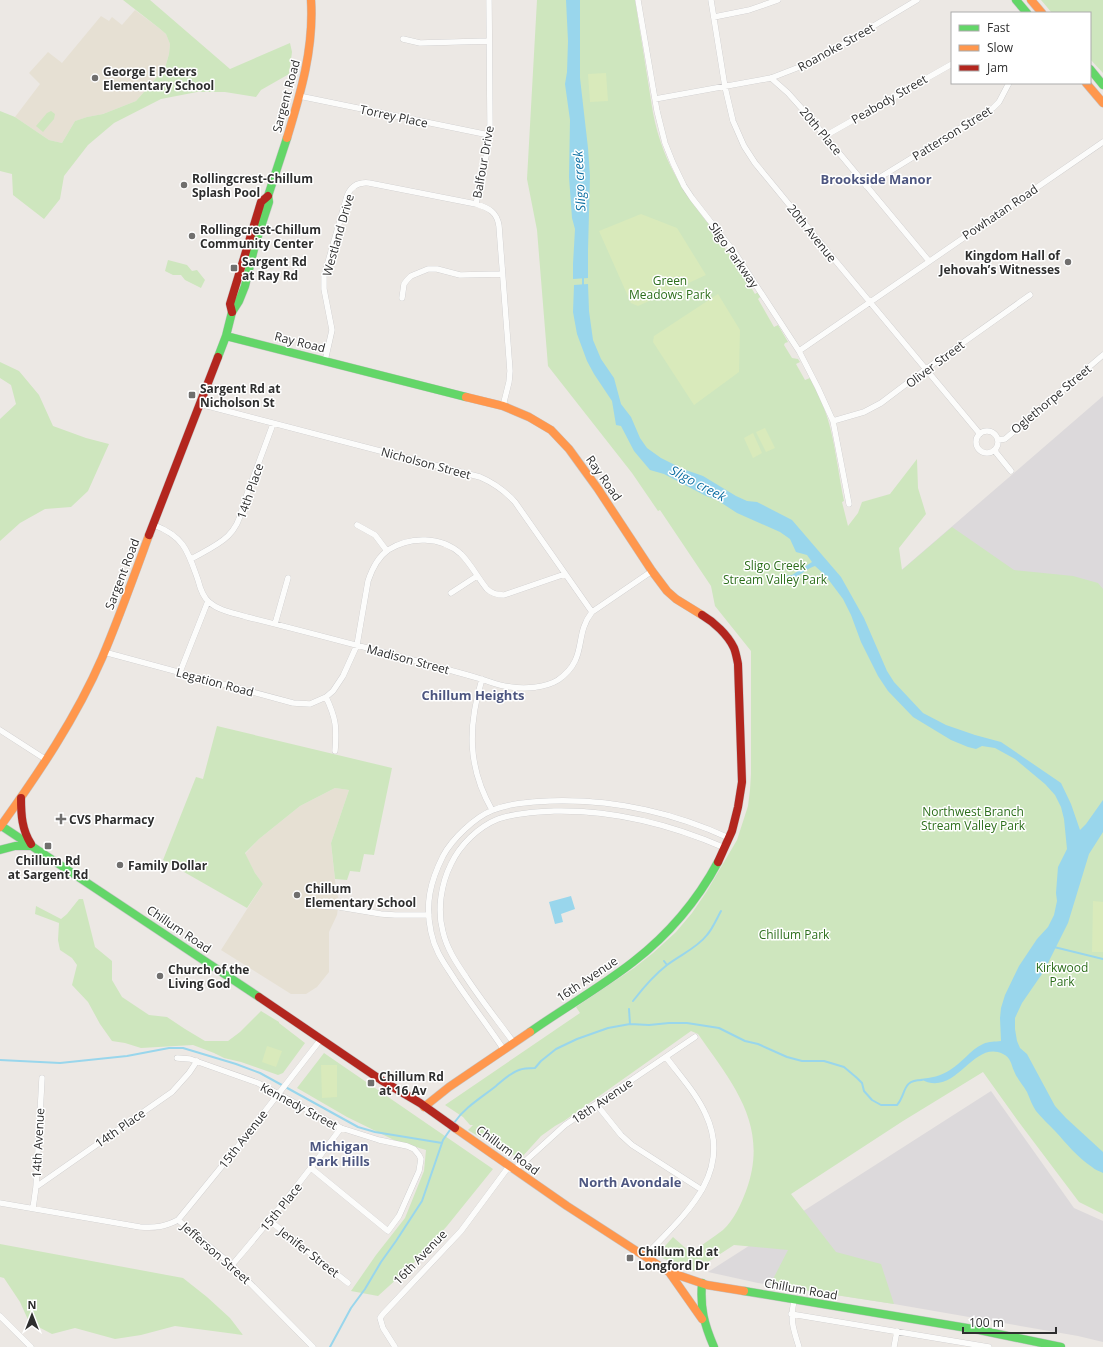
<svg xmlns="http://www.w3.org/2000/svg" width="1103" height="1347" viewBox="0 0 1103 1347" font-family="'Open Sans',sans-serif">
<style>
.industrial{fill:#dcd9db}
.education{fill:#e6e0d3}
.green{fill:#cee6be}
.pitch{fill:#d9eabb}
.water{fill:#99d6ec}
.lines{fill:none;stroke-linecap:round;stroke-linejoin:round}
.stream{stroke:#99d6ec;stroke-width:2}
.street-casing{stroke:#c5c4c5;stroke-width:6}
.fast-casing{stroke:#c5c4c5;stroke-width:9}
.slow-casing{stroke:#c5c4c5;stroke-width:9}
.jam-casing{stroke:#c5c4c5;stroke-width:9}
.street{stroke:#fcfcfb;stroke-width:5.5}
.fast{stroke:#63d668;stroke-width:8}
.slow{stroke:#ff974d;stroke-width:8}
.jam{stroke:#b3261e;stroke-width:8}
.poi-dot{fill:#706f6e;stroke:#fff;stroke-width:1.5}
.labels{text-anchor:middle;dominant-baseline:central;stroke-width:3;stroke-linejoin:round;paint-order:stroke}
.street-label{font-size:12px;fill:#2e2e2e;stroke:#fff}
.poi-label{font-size:12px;font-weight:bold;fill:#2e2e2e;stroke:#fff;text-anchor:start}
.park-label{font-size:12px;fill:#2c6e1b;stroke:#fff}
.neighbourhood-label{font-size:13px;font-weight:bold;fill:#4d5680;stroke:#fff}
.water-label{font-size:13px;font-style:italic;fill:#0d6fa3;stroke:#fff}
</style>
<rect width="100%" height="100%" fill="#ece8e4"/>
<!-- industrial -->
<path class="industrial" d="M1103,396V672L883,586Z
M991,1091L1074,1208L1103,1221V1342L1078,1336L894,1304L758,1283L708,1272Z"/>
<!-- education -->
<path class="education" d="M135,10L159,28L166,34L170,44L169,54L165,68L136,101L103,114L87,117L75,121L62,143L49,140L15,117L40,84L29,73L48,52L62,63L101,16L109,21L112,17L122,25Z
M335,788L349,790L331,843L336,890L339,900L337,915L329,932V972L317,987L306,994H291L221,950L263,884L255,873L245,854L259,839L300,806Z"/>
<!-- green -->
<path class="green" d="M123,0H150L230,69L290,43L292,52L289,74L261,90L256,97L225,92H197L161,99L114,123L88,145L64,176L60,199L44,219L13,195L12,174L0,171V111L15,117L49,140L62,143L75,121L87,117L103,114L136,101L165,68L169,54L170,44L166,34L159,28Z
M537,0H635L653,113C663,165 688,200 722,240L720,242L736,263L738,262L744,269L741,271L755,294L758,292L761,296L758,299L774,327L778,325L788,342L785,343L784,345L792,358L798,359L800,362L796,364L805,380L810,378C818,394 826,410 830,427C836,451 839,477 844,501L842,502L848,526L858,513L862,502L890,494L917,459L918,488L926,514L899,548L902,570L952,527L1014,570L1073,576L1098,583L1103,589V1214L1079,1202L1018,1121L983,1072L903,1121L791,1194L836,1252L881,1264L894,1304L770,1285L788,1250L734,1245L694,1271L660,1257L659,1253L673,1237L691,1253C701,1245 713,1238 723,1230C734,1220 741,1204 746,1191C770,1126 733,1084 698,1034L691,1031L564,1121L555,1126L541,1136L522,1157H516L485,1135L481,1138L468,1130L473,1125H470L463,1117L445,1105L580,1013L576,1007L634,968L653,953L676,932L692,913L707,891L737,840L748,806L750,790L751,774V651L715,606L711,586L660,510L658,511L632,473L548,366L537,230L527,179Z
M1041,0H1103V73L1090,59V13H1052Z
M51,111L55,114L54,119L43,132L36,126L47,113Z
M168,260L187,265L192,271L197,270L205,280L201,288L185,280L181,275H173L165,271Z
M0,362L19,371L39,395L53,426L86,438L109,444L88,491L71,507L45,509L20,523L0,541V419L16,404L11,385L0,378Z
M217,726L392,768L374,855L364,854L360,872L350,871L347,880L335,879L331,843L349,790L335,788L300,806L259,839L245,853L255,873L263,884L247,908L163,860L196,777L203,779Z
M79,899H83L95,947L112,961V980L122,997L149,1015L167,1017L185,1029L205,1041H228L240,1032L261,1011L279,1022V1023L305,1043L283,1073L278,1075L241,1062L224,1058L214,1053L193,1045L141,1048L125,1043L112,1041L100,1024L88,1002L72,985L77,965L72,958L60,950L58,940L59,923L35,914L36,906L61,919L67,914Z
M324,1053L493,1169L447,1226L410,1267L378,1296L351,1291L376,1255L405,1218L424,1171L426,1150L396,1141L347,1117L297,1088Z
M0,1244L183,1278L207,1297L230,1318L243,1335L175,1326L141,1335L115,1339L75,1328L52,1334L29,1322L20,1302L4,1278L0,1277Z"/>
<!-- pitch -->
<path class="pitch" d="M606,73L608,101L590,102L588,74Z
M641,214L677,228L706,275L638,306L631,303L599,231Z
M718,294L740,330L739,372L694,405L653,342L654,336Z
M765,428L775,448L766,452L756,432Z
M753,433L762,453L753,458L744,438Z
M1093,901L1103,902V952H1092Z
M267,1046L282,1051L276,1067L262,1062Z
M321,1065H337V1097L322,1098Z"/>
<!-- water -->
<path class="water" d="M566,0H580V78L588,148L590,176L588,250V278L573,279V264L575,229L572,218L569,177L570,120L565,84L567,72L568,41Z
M588,284L589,311L593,340L601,359L614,378L621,404L631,417L640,438L647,448L661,458L683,469L703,476L736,496L747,501L757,502L792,520L841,577L864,618L887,671L894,682L923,713L946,725L975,735L1001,742L1061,783L1071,804L1080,830L1086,824L1103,800V832L1089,854L1068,923L1044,971L1022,1003L1015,1018V1029L1017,1041L1020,1048L1027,1054L1055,1106L1066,1118L1103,1152V1173C1100,1171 1095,1170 1092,1167C1078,1158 1066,1143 1055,1131C1049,1125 1042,1118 1036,1111C1032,1105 1030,1099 1027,1092C1023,1085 1017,1079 1014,1071C1011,1064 1011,1058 1003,1054C972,1039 957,1099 920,1079C931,1078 941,1076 950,1070C962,1063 970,1050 983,1044C989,1041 995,1042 1001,1041L1000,1018L1001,1008L1005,995L1019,966L1037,939L1048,927L1054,915L1057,901L1056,893L1058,867L1067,849L1064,819L1061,807L1055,795L1045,784L1015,759L995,748L982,746L976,749L968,747L951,740L913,717L888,691L878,676L861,642L851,615L843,599L825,575L815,566C806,569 801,575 794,578C790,580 785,580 780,580V576L792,575L812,562L807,555L796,552L790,539L780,532L737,513L717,500L706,496L664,474L650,470L634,451L621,426L616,425L612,401L594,374L587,361L577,334L573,312L574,285Z
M571,896L575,909L561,914L563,922L555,924L549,902Z"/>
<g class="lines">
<!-- stream -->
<path class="stream" d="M583,277V286
M1054,947L1103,959
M664,961L667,965
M633,1001C643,988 654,975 667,965C680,955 697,948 707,935C713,928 717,918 721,911
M629,1009L630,1024
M0,1060L60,1063L127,1056L169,1048H183L236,1064L260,1073L358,1127L375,1132L442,1143
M454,1123C465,1107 481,1098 496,1086C503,1080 510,1073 519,1070C524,1068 530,1068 535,1068L541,1061L556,1049L577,1039L608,1028L630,1024L649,1025L669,1023H687L719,1028L745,1041L758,1044L787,1057L802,1061H824L844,1067L857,1078L862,1083L864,1091L872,1100L881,1105H897C907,1094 901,1080 922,1080
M330,1347L351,1308L365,1289L381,1262L396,1241L422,1201L443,1140L452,1127"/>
<defs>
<path id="street" d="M638,0L657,111L665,143L673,163L684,186L692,198L735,253L799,351L818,388L833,421L849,504
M711,0L725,87L733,121L744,146L755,163L824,247L980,434
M714,17L749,10L778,0
M403,39L420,43L489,41
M771,78L788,93L805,112L929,261
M299,96L489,135
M655,99L771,78L815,61L917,0
M825,136L952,64
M866,186L993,108L999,102L1009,83
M476,204L488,147L490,124L489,0
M402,298L404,284L407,280L411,276L428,269H437L460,275L502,274
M799,351L1103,142
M325,361L332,330L324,289V276L347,196C351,186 359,182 369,183L476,204C489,208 497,212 499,226L510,371L509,382L503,406
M200,404L480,477C494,483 505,491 515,502L592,612
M833,421L864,412L881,403L926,369L1030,295
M976 442a11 11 0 1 1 22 0a11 11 0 1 1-22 0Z
M998,440L1005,439L1103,355
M994,450L1011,471
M154,525C185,537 188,552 198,580C200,588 203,597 209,602C219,611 234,613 247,617C308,632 370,649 432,665C448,670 465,674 481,679C491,682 500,686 511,687C525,689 545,688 558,680C589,658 573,636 592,612L652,571
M357,525L375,535L387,551
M191,559C218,544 237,538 243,505L273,424
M451,593L477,576
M275,624L288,578
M104,652L293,703L310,704L326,697L333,691L343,676L357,645L368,581C372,569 378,557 388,550C410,536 441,536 461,554C471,564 478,578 487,589C492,594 497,595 504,595L565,574
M180,672L208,601
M482,679C468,726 467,766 492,810
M326,697C336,718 337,728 335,751
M0,730L45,759
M320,906L339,907L381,914L395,915H429
M514,1043C498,1021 481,1000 466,977C456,962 447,949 443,932C437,910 441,884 451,864C460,845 478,827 498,819C516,813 536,812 555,811C614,810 670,824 725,848
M504,1050C488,1026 471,1004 455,980C445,964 435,952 431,932C425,904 430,882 443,856C452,839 475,817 493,810C511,803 531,802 550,801C612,799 672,812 729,838
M177,1058L190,1059L258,1083L341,1128L379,1140L407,1146L414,1149L419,1155L421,1159L419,1171L399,1216L388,1231L311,1168
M597,1105L621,1135L632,1145L702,1190
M36,1187L172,1092L189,1073L197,1061
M0,1203L140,1227C156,1228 164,1227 178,1220L231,1155L321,1039
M33,1208L36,1187L42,1078
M178,1220L232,1265L313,1347
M270,1221L348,1283
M644,1257C681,1218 734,1175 706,1115C697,1094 680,1076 666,1057
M232,1265C270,1221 306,1175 341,1128
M794,1300C790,1321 793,1328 799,1347
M791,1314L989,1347
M0,1316L31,1347
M395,1347L383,1328L380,1318L383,1314L461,1231L507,1169H512L521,1165L565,1125L695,1037
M894,1347L897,1331"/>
<path id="fast" d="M1016,0L1027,13
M1090,69L1103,85
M226,336L466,397
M218,357L226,336L232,312L239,301L245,286L255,245L269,202L268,196L287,138
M0,825L259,997
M0,850L15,846H30
M530,1032C564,1008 601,987 633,962C668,935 697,901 718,862
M702,1283C700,1308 704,1324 714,1347
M744,1291L979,1330L1061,1347"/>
<path id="slow" d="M1031,0L1042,13
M1086,83L1103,103
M287,138C301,92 314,48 311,0
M466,397L503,406L529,417L551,430L569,449L598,489L652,571L667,591L676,599L702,615
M0,827C38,774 76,718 102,658C119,618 134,576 149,535
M424,1107L449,1087L530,1032
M455,1128L567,1206L669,1272L707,1285L744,1291
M669,1272L702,1319"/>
<path id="jam" d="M232,312L230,304L261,202L268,196
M149,535L218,357
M702,615C714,622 728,635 734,648C736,653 737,659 738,664L742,782L738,807L732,831L718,862
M21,798C21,815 22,830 31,844
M259,997L381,1080L420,1103L455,1128"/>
</defs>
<!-- street casing -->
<use href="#street" class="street-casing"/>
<!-- fast casing -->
<use href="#fast" class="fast-casing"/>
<!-- slow casing -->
<use href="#slow" class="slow-casing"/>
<!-- jam casing -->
<use href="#jam" class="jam-casing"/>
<!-- street -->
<use href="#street" class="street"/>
<!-- fast -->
<use href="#fast" class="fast"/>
<!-- slow -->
<use href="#slow" class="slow"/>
<!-- jam -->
<use href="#jam" class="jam"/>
</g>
<!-- markers -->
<g class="poi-dot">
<circle cx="95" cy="78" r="4"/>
<circle cx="184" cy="185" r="4"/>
<circle cx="192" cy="236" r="4"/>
<circle cx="1068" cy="262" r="4"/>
<rect x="230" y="264" width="8" height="8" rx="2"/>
<rect x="188" y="391" width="8" height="8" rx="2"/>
<path d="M59 813h4v4h4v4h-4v4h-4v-4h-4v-4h4z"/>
<rect x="44" y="842" width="8" height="8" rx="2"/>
<circle cx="120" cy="865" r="4"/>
<circle cx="297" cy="895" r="4"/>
<circle cx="160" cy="976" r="4"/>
<rect x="367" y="1079" width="8" height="8" rx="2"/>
<rect x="626" y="1254" width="8" height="8" rx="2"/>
</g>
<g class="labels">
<!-- street labels -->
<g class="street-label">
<text transform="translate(836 47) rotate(-29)">Roanoke Street</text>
<text transform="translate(286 96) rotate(-75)">Sargent Road</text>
<text transform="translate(889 99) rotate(-30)">Peabody Street</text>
<text transform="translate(394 116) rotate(12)">Torrey Place</text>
<text transform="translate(821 131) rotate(50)">20th Place</text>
<text transform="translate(952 133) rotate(-32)">Patterson Street</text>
<text transform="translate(483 162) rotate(-80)">Balfour Drive</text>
<text transform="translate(1000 212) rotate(-34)">Powhatan Road</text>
<text transform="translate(812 233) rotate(51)">20th Avenue</text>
<text transform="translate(338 235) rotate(-74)">Westland Drive</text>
<text transform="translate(734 255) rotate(55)">Sligo Parkway</text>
<text transform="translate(300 342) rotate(14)">Ray Road</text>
<text transform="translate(935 364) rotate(-37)">Oliver Street</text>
<text transform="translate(1051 399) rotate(-40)">Oglethorpe Street</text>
<text transform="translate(426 463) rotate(15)">Nicholson Street</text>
<text transform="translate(604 478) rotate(55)">Ray Road</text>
<text transform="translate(250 491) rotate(-71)">14th Place</text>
<text transform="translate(122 574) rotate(-69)">Sargent Road</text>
<text transform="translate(408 659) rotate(15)">Madison Street</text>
<text transform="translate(215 682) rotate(15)">Legation Road</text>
<text transform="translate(179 929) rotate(34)">Chillum Road</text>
<text transform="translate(587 979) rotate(-34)">16th Avenue</text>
<text transform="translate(602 1101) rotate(-34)">18th Avenue</text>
<text transform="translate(299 1106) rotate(28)">Kennedy Street</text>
<text transform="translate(120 1128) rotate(-35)">14th Place</text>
<text transform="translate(243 1139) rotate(-52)">15th Avenue</text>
<text transform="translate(38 1143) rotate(-87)">14th Avenue</text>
<text transform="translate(508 1150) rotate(36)">Chillum Road</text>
<text transform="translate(281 1207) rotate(-51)">15th Place</text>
<text transform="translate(309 1252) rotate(38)">Jenifer Street</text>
<text transform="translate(216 1253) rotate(41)">Jefferson Street</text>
<text transform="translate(420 1257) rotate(-46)">16th Avenue</text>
<text transform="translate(801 1289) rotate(10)">Chillum Road</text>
</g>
<!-- poi labels -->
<g class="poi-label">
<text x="103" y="71">George E Peters<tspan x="103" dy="14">Elementary School</tspan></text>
<text x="192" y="178">Rollingcrest-Chillum<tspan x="192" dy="14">Splash Pool</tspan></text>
<text x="200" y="229">Rollingcrest-Chillum<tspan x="200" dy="14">Community Center</tspan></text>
<text x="1060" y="255" text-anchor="end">Kingdom Hall of<tspan x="1060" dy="14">Jehovah’s Witnesses</tspan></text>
<text x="242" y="261">Sargent Rd<tspan x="242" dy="14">at Ray Rd</tspan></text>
<text x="200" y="388">Sargent Rd at<tspan x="200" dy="14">Nicholson St</tspan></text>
<text x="69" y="819">CVS Pharmacy</text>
<text x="48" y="860" text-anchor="middle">Chillum Rd<tspan x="48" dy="14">at Sargent Rd</tspan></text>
<text x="128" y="865">Family Dollar</text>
<text x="305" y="888">Chillum<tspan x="305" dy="14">Elementary School</tspan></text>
<text x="168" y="969">Church of the<tspan x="168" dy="14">Living God</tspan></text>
<text x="379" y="1076">Chillum Rd<tspan x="379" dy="14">at 16 Av</tspan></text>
<text x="638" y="1251">Chillum Rd at<tspan x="638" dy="14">Longford Dr</tspan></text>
</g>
<!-- park labels -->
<g class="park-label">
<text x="670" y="280">Green<tspan x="670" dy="14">Meadows Park</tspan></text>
<text x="775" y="565">Sligo Creek<tspan x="775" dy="14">Stream Valley Park</tspan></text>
<text x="973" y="811">Northwest Branch<tspan x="973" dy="14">Stream Valley Park</tspan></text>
<text x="794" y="934">Chillum Park</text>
<text x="1062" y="967">Kirkwood<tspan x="1062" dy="14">Park</tspan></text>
</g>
<!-- neighbourhood labels -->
<g class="neighbourhood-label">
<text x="876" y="179">Brookside Manor</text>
<text x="473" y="695">Chillum Heights</text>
<text x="339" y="1146">Michigan<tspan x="339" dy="15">Park Hills</tspan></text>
<text x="630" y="1182">North Avondale</text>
</g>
<!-- water labels -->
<g class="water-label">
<text transform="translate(579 181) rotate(-93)">Sligo creek</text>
<text transform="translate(698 483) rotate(28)">Sligo creek</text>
</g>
</g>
<!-- legend -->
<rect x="951" y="12" width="140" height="72" fill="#ffffff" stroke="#ababab"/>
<rect x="959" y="25" width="20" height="6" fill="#63d668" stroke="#ababab"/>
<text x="987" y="32" font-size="12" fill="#2e2e2e">Fast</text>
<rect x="959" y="45" width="20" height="6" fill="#ff974d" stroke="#ababab"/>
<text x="987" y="52" font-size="12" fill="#2e2e2e">Slow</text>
<rect x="959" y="65" width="20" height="6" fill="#b3261e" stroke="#ababab"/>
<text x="987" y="72" font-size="12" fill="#2e2e2e">Jam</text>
<!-- north arrow -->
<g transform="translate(32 1315)" stroke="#ffffff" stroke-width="3" paint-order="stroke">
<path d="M0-3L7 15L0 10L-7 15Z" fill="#2e2e2e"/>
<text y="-6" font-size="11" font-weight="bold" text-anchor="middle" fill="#2e2e2e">N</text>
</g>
<!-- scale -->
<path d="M963 1327v6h93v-6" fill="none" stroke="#2e2e2e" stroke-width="2"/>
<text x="969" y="1327" font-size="12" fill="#2e2e2e" stroke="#ffffff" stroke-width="3" paint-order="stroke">100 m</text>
</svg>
